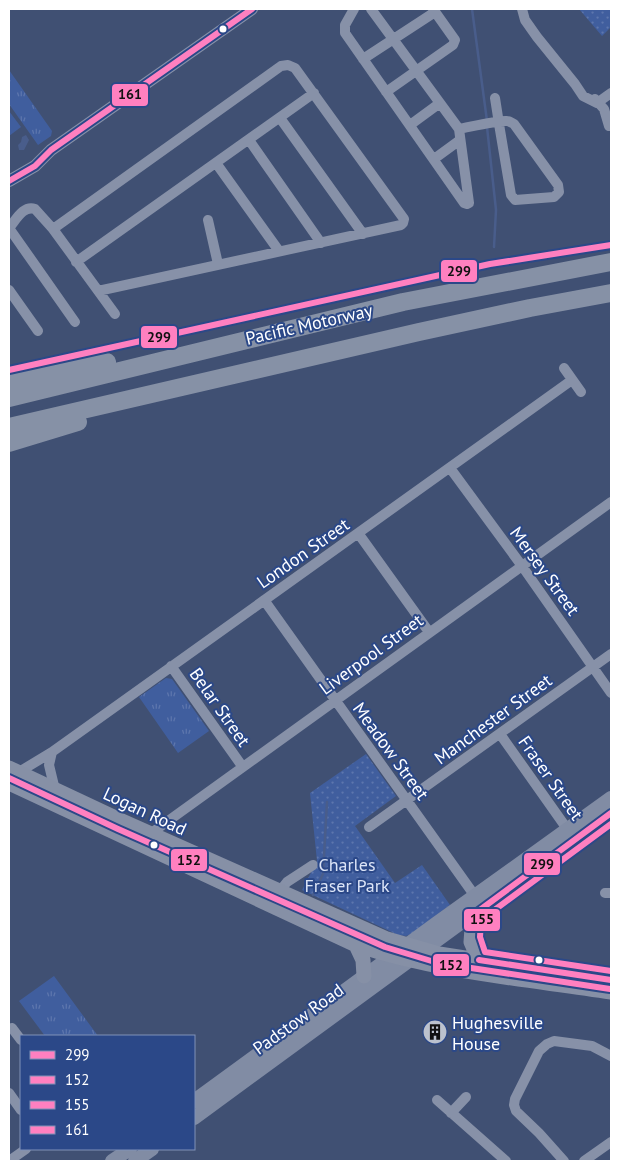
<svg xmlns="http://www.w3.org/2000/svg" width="620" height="1170" viewBox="0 0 620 1170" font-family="'PT Sans',sans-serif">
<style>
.grass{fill:url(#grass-tufts)}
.park{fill:url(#park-dots)}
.pitch{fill:#405e9e}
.water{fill:#495d8b}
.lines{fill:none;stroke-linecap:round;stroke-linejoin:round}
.stream{stroke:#495d8b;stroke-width:2.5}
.minor{stroke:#8791a8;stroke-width:10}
.tertiary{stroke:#8791a8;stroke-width:12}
.secondary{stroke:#818ca4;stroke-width:14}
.primary{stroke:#8690a6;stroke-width:15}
.motorway{stroke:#8691a6;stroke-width:18}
.bus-1-casing{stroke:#2b4888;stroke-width:10}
.bus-2-casing{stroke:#2b4888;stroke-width:10}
.bus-3-casing{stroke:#2b4888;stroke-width:10}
.bus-4-casing{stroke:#2b4888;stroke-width:10}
.bus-1{stroke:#ff80c0;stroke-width:6}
.bus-2{stroke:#ff80c0;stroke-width:6}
.bus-3{stroke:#ff80c0;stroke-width:6}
.bus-4{stroke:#ff80c0;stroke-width:6}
.bus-dot{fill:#fff;stroke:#2b4888;stroke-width:2}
.labels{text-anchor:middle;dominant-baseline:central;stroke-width:4;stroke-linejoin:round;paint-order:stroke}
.street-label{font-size:18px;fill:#fff;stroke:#2b4888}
.park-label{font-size:18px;fill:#dbe4f7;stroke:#2b4888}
.poi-label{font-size:18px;fill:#fff;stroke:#2b4888;text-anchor:start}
.line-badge{stroke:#2b4888;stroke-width:2}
.pale-badge-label{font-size:14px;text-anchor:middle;font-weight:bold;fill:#111}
</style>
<defs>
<pattern id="grass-tufts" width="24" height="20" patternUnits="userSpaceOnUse" patternTransform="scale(1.25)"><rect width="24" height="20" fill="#405e9e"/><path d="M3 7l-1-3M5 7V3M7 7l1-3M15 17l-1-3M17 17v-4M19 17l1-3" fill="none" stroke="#5d76ad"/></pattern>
<pattern id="park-dots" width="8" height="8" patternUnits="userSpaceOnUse" patternTransform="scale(1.25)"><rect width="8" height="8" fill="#405e9e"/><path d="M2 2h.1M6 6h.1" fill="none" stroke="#5d76ad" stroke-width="1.8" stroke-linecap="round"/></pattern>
</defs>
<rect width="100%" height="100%" fill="#405073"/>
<!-- grass -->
<path class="grass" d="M9,70L52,131L51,136L38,145L9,104Z
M166,678L172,679L209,731L178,753L139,697Z
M54,976L98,1036H45L19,1001Z"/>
<!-- park -->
<path class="park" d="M579,9H611V27L602,36Z
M366,754L396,796L355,826L395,883L422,865L450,905L411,934L406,936L398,935L302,890L317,861L310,793Z"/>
<!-- pitch -->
<path class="pitch" d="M9,111L21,127L9,136Z"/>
<!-- water -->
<path class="water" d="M26,135L29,140L24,150H19L18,145L21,142L22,137Z"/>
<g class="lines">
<!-- stream -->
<path class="stream" d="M472,9L487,121
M487,127L496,210L494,247
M313,895L323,874L327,802"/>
<!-- minor -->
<path class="minor" d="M354,9L345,25V33L464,203L467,204L469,203L459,129L371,9
M522,9L525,20L537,37L575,84L583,96L597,103
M363,59L435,12
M386,92L453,45L455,40L433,9
M595,99L604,109L609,126
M597,103L611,93
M280,118L363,234
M410,125L440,103
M459,129C470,127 498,120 507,121C509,121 512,123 514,124L558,185L559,192L554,197L515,200L511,195L500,130L495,98
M249,140L321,243
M434,159L460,140
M216,163L279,251
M208,220L218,264
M9,228C16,220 23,205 35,209L53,229L115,314
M9,228L75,322
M53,229L281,66L288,65L295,68L404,219L403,223L401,225L98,291
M76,262L314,93
M9,290L38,331
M564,368L581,392
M450,468L522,566L611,693
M358,533L429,632
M264,600L475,896
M171,666L242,766
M500,734L570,833
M52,752L49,765L55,790
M19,772L52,752L572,380
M369,827L611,654
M150,834L611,502
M279,892L287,882L313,865
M605,893H611
M12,1028L21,1040
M9,1093L21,1110
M437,1100L506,1161
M451,1113L466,1097
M9,1161L26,1149
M564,1161L539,1133L516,1111L514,1105L515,1099L539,1051L547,1044L554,1041L592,1046L611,1056
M584,1161L611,1142"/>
<!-- tertiary -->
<path class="tertiary" d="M9,181L35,166L51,150L252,9"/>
<!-- secondary -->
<path class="secondary" d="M194,1101L437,923L611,798
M194,1118L611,813
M112,1161L130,1149
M135,1161L152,1149"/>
<!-- primary -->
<path class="primary" d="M9,768L122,821L387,939L439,954L611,980
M9,783L356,945C438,972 526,979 611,992
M473,915L471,942L479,960
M356,945L363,960L364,976"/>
<!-- motorway -->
<path class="motorway" d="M9,382L107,362
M9,398L403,302L611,262
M9,427L419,332L530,308L611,293
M9,443L78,422"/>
<defs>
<path id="bus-1" d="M9,370L490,264L611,245
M473,915L611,813
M479,960L611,980"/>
<path id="bus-2" d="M9,778L118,829L385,947L438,963L610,989"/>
<path id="bus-3" d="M611,824L481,920L480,937L485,952L611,971"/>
<path id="bus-4" d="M9,181L35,166L51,150L252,9"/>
</defs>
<!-- bus-1 casing -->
<use href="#bus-1" class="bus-1-casing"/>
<!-- bus-2 casing -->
<use href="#bus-2" class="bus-2-casing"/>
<!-- bus-3 casing -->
<use href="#bus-3" class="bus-3-casing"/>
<!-- bus-4 casing -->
<use href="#bus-4" class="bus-4-casing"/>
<!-- bus-1 -->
<use href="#bus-1" class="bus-1"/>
<!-- bus-2 -->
<use href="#bus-2" class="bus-2"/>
<!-- bus-3 -->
<use href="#bus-3" class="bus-3"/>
<!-- bus-4 -->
<use href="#bus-4" class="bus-4"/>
</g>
<!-- icons -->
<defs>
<symbol id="building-disc" viewBox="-11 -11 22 22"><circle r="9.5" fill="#bcc2ce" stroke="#2b4888"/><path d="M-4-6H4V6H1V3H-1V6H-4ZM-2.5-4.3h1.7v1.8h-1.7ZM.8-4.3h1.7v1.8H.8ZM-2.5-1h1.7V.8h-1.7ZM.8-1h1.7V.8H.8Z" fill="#111"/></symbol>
</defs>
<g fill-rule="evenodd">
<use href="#building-disc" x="421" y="1018" width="28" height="28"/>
</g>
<!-- markers -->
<g class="bus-dot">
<circle cx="223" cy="29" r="4.5"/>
<circle cx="154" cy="845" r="4.5"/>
<circle cx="539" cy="960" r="4.5"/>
</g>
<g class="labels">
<!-- street labels -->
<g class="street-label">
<text transform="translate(309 324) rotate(-13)">Pacific Motorway</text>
<text transform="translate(303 553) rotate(-35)">London Street</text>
<text transform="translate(545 571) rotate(54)">Mersey Street</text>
<text transform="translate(371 654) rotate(-36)">Liverpool Street</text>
<text transform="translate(220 707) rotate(55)">Belar Street</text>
<text transform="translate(493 719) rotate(-36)">Manchester Street</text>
<text transform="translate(391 751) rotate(54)">Meadow Street</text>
<text transform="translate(551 778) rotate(55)">Fraser Street</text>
<text transform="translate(145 811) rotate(25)">Logan Road</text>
<text transform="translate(298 1019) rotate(-36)">Padstow Road</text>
</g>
<!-- park labels -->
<g class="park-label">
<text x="347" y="864">Charles<tspan x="347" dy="21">Fraser Park</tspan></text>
</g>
<!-- poi labels -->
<g class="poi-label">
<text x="452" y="1022">Hughesville<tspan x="452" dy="21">House</tspan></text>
</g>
</g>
<g class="line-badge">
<rect x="111" y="83" width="38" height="24" rx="5" fill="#ff80c0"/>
<rect x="440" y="259" width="38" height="24" rx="5" fill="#ff80c0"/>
<rect x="140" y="325" width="38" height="24" rx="5" fill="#ff80c0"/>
<rect x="170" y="848" width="38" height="24" rx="5" fill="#ff80c0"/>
<rect x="523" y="852" width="38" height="24" rx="5" fill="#ff80c0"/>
<rect x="463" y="908" width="38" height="24" rx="5" fill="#ff80c0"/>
<rect x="432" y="953" width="38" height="24" rx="5" fill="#ff80c0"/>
</g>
<g class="pale-badge-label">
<text x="130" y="99">161</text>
<text x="459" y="276">299</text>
<text x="159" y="342">299</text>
<text x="189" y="865">152</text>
<text x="542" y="869">299</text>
<text x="482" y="924">155</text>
<text x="451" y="970">152</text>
</g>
<!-- border -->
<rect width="620" height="1170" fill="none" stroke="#ffffff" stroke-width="20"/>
<!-- legend -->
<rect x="20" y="1035" width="175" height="115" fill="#2b4888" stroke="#8091b8"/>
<rect x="30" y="1051" width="25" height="8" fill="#ff80c0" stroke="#8091b8"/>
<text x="65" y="1060" font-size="15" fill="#ffffff">299</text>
<rect x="30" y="1076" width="25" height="8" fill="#ff80c0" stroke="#8091b8"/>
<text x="65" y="1085" font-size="15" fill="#ffffff">152</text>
<rect x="30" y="1101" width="25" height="8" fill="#ff80c0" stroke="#8091b8"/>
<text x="65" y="1110" font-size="15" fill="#ffffff">155</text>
<rect x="30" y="1126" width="25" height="8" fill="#ff80c0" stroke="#8091b8"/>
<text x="65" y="1135" font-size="15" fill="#ffffff">161</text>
</svg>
